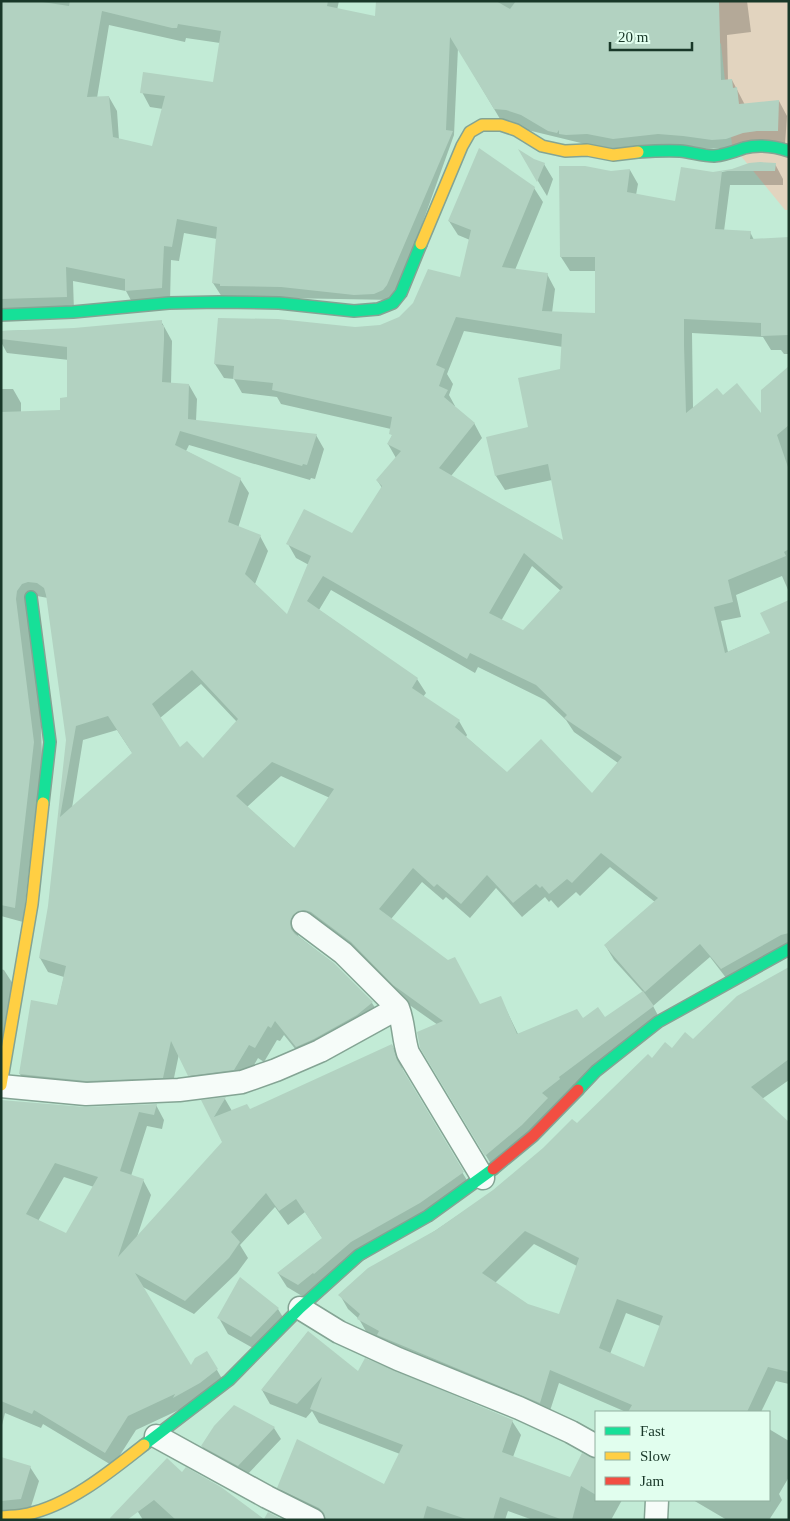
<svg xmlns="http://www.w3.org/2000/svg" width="790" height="1521" viewBox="0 0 790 1521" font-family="Georgia,serif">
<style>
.green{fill:#e2d4bf}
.shadow{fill:#0003;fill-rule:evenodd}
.building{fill:#b2d2c1;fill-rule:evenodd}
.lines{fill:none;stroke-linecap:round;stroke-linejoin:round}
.street-casing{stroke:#84a494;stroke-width:25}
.fast-casing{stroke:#84a494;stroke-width:14}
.slow-casing{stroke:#84a494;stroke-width:14}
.jam-casing{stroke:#84a494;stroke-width:14}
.street{stroke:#f6fcf9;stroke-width:22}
.fast{stroke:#16e098;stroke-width:11}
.slow{stroke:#ffcf43;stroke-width:11}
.jam{stroke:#f24e42;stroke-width:11}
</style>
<rect width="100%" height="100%" fill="#c2ebd6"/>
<!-- green -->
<path class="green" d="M682,1H789V210H785L732,145L721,44Z"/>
<!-- shadow -->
<path class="shadow" d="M1,1H339L337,10L376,18L377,1H747L751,32L727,35L728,81L732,80L745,105L779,101L787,116L785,145L622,153L503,124L458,48L454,135L395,300L222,297L213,283L217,239L184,233L179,261L171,260L170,302L134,306L126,291L73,281L74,311L1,316ZM109,25L185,42L186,38L220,43L214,84L142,92L150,107L163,109L153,147L119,140L117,111L109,97L97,98Z
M521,153L534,161L544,164L553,179L547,196Z
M775,164L783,179V185H730L724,231L750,232L754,240L789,238V354H784L781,350H771L763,337L692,333L693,408L723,396L762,417L789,375V592L782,576L736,595L741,617L721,621L728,652L772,633L789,601V950L730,983L710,957L653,1006L661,1021L494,1169L430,1062L438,1025L301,929L298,936L334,964L372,1003L381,1017L305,1061L284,1035L280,1041L277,1040L264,1062L258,1058L243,1084L198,1090L179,1054L171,1092L28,1089L20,1074L32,1001L57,1007L64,977L48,972L40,958L49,906L67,740L48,598L37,596L42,758L23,922L1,916V389H13L21,403V413L62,411L68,399L69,360L7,353L1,342V331L74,329L161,321L172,341L171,384L189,385L197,399L196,421L316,435L324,449L315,479L311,478L310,480L189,445L186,451L240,479L249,493L238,528L260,536L268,551L255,584L288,616L309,565L296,558L288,544L352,535L382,488L377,480L396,458L388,444L392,436L391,429L281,404L277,397L242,393L234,379L224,378L215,364L355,328L380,326L400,318L461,279L470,240L458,235L449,221L534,188L543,202L515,270L547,274L555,289L552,313L596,314V271H570L561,257L611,172L630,170L638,184L636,195L676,202L714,173ZM464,331L563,347L561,370L530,428L496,476L505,490L552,480L565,542L451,476L482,438L474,423L454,407L455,406L449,395L453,384L447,374ZM532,566L561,591L523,632L501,621ZM331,590L475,673L478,667L545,700L566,720L574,732L618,763L592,795L507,773L466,737L467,735L459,721L423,697L426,693L417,679L319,610ZM201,684L237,722L203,760L180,749L160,718ZM117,730L133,754L72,808L83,740ZM281,776L330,798L295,849L247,807ZM610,867L655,902L605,945L614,960L643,992L605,1019H583L518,1034L500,997L480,1005L391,919L422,882L443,900L446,897L470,918L496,888L522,917L545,897L549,902L551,900L558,908L576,892L580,896Z
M789,968V1080L762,1099L789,1184V1384L776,1381L761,1412H626L559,1383L548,1417L367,1333L359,1319L348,1309L340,1295L494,1191L577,1125L652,1060L693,1040ZM534,1244L577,1266L560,1316L528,1305L495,1283ZM626,1313L660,1326L645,1369L610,1354Z
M1,969L4,970L13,984L1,1051Z
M392,1045L400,1060L404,1075L471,1187L307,1299L287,1287L278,1273L323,1239L305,1212L288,1225L275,1207L240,1245L248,1258L237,1273L194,1314L141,1286L191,1368L217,1370L225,1384L181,1409L136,1430L113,1466L43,1424L41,1428L5,1413L1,1429V1101L85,1108L156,1105L164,1120L162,1129L147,1126L131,1176L143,1180L151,1195L137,1237L223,1143L203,1101L225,1099L232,1111H249ZM64,1177L94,1187L67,1235L38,1221Z
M278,1309L287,1324L260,1352L228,1334L219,1318Z
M308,1332L359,1373L512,1421L521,1435L513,1457L570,1478L583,1455L596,1461V1500H622L611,1520H533L508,1511L505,1520H371L400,1454L319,1423L312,1411L306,1418L270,1404L262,1390Z
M234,1407L274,1428L281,1439L245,1477L209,1457L202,1446Z
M769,1429L789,1441V1477L779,1494L782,1500L769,1520H727L693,1500H769Z
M1,1458L30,1467L39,1481L29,1513L1,1518Z
M182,1474L263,1520H143L130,1499Z
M279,1487L355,1520H318L289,1505Z"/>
<!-- building -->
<path class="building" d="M1,1H36L69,6L70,1H328L327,6L375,16L376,1H496L510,9L516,1H719L721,80L732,79L733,88L737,87L739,104L779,100L778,131H757L743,133L726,139L712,140L683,136L658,134L613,139L587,134L566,135L559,134V130L557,133L548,131L521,115L506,110L494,109L450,37L446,130L453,131L387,285L383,290L374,294L354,295L281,287L220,286V284L212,283L217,227L177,219L172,247L164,246L162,288L125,291V279L66,267L67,297L1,299ZM102,11L172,28H177L178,24L221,31L213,82L143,72L140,93L165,96L152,146L113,137L109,96L87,97Z
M479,148L535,187L502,267L548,273L542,311L595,313V257H560L559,166H585L611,171L630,169L627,192L675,201L681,167L713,172L732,169L749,163L760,162L776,163L775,171H722L715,229L751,231L750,239L789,237V335L761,336V323L684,319V345L686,413L717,388L723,395L737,383L761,413V390L789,366V425L777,435L789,470V549L784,552L786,556L728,580L733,602L714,607L725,653L770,633L760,613L789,600V933L781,935L721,969L700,944L645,992L604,945L658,898L601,853L572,883L567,879L549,894L542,886L540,888L536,884L513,903L487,875L461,904L437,884L434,887L413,868L379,909L448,960L455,957L480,1004L501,996L517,1034L577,1009L583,1018L598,1007L605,1017L643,991L654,1006L559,1077L560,1079L542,1093L548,1098L522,1125L485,1156L420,1048L417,1032L443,1021L393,985L351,942L311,912L305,910L298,911L293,915L290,921L291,929L295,934L334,963L373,1002L357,1015L314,1039L296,1047L275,1021L271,1028L268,1026L255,1048L249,1045L234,1070L188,1076L171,1041L163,1078L86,1081L19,1074L31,1000L57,1005L66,966L39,958L48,906L66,740L46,595L44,588L37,583L28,582L22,584L17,591L16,599L34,742L15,908L1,905V412L60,410V398L67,397V347L1,339V331L74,328L162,320V325H164V340L162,382L189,384L188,419L317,434L307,465L303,464L302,466L180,431L175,445L241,478L228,522L261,535L245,574L287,614L311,556L286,544L304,509L352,533L382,486L376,480L401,451L387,444L392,435L389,434L392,417L272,390L273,383L233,379L234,366L214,364L218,318L278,319L355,327L380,325L399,317L413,303L428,269L460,277L471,230L448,221ZM456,317L562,334L560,369L518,378L528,427L486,437L495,476L548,464L563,540L439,468L475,423L444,397L448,390L439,386L445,369L436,365ZM524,553L563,587L523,630L489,613ZM323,576L467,659L470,653L536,685L567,715L564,718L622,757L592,793L541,739L507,772L455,727L460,720L412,688L418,678L307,601ZM192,670L238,719L203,758L187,741L180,747L152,704ZM108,716L132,753L60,817L76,726ZM272,762L334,789L294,848L236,796Z
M518,149L534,159L545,163L537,182Z
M789,967V1059L751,1087L789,1122V1372L768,1367L747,1412H628L632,1405L550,1370L540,1403L377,1335L379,1331L357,1319L360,1314L338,1295L368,1268L436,1230L493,1190L543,1148L572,1119L577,1123L648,1054L652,1058L665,1042L672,1048L685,1032L693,1039L737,996ZM525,1231L579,1258L559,1314L528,1304L482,1273ZM617,1299L663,1316L644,1367L599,1348Z
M392,1044L397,1060L464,1172L420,1203L351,1242L314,1274L313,1273L298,1285L277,1273L322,1238L296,1199L279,1211L266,1193L231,1232L240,1242L229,1258L185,1301L135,1273L191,1365L195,1358L207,1351L218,1369L200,1383L173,1398L175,1394L128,1416L105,1453L34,1410L32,1414L1,1401V1100L85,1107L157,1104L154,1115L139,1112L120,1171L144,1179L118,1257L222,1142L201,1100L226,1097L214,1117L247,1104L250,1109ZM55,1163L98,1177L66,1233L26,1214Z
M240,1277L279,1308L251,1337L217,1318Z
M308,1331L358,1371L365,1358L513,1420L502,1452L570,1477L582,1453L596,1459V1495L581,1486L572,1520H563L500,1497L493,1520H469L427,1506L423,1520H326L324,1513L319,1508L277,1488L297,1439L384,1484L403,1445L310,1409L322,1377L297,1404L261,1390Z
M234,1405L275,1427L238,1466L201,1446L214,1426Z
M1,1457L31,1466L21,1499L1,1501Z
M167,1458L182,1472L186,1467L221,1487L264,1519L268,1512L283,1520H176L154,1500L127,1520H111L110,1518Z"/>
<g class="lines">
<defs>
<path id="street" d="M303,923L343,953L398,1008C404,1023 403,1038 408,1053L483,1178
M1,1086L86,1094L179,1090L242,1082L276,1070L320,1051L398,1008
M300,1308L339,1332L398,1359L519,1408L571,1432L596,1446
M156,1436L267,1497L313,1520
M656,1520L657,1500"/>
<path id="fast" d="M638,152C652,151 666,150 680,151C691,152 703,156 714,156C725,155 733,152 744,148C759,144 774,146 789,151
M1,315L73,312L169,303L219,302L279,303L354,311L378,309L393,303L401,293L421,244
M31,597L50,742L43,803
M578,1090L596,1071L658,1022L789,949
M144,1445L229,1380L300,1308L359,1255L428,1216L493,1169"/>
<path id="slow" d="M421,244L462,146L470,132L482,125H501L516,130L542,146L565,151L587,150L613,155L638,152
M1,1085L32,904L43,803
M1,1517C10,1516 19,1516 28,1514C70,1505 111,1471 144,1445"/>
<path id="jam" d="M493,1169L533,1136L578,1090"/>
</defs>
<!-- street casing -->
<use href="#street" class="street-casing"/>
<!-- fast casing -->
<use href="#fast" class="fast-casing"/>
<!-- slow casing -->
<use href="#slow" class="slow-casing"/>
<!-- jam casing -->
<use href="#jam" class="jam-casing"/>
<!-- street -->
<use href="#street" class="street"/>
<!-- fast -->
<use href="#fast" class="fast"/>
<!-- slow -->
<use href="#slow" class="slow"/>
<!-- jam -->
<use href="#jam" class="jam"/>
</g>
<!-- border -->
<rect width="790" height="1521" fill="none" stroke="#193829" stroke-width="5"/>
<!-- legend -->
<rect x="595" y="1411" width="175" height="90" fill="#e1feee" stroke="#91af9f"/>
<rect x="605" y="1427" width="25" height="8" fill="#16e098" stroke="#91af9f"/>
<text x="640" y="1436" font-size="15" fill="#193829">Fast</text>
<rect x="605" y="1452" width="25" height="8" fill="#ffcf43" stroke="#91af9f"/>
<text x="640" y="1461" font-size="15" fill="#193829">Slow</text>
<rect x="605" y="1477" width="25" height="8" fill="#f24e42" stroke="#91af9f"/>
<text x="640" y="1486" font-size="15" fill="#193829">Jam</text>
<!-- scale -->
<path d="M610 42v8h82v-8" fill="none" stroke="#193829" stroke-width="2.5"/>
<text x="618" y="42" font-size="15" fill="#193829" stroke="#e1feee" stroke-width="4" paint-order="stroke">20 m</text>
</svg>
